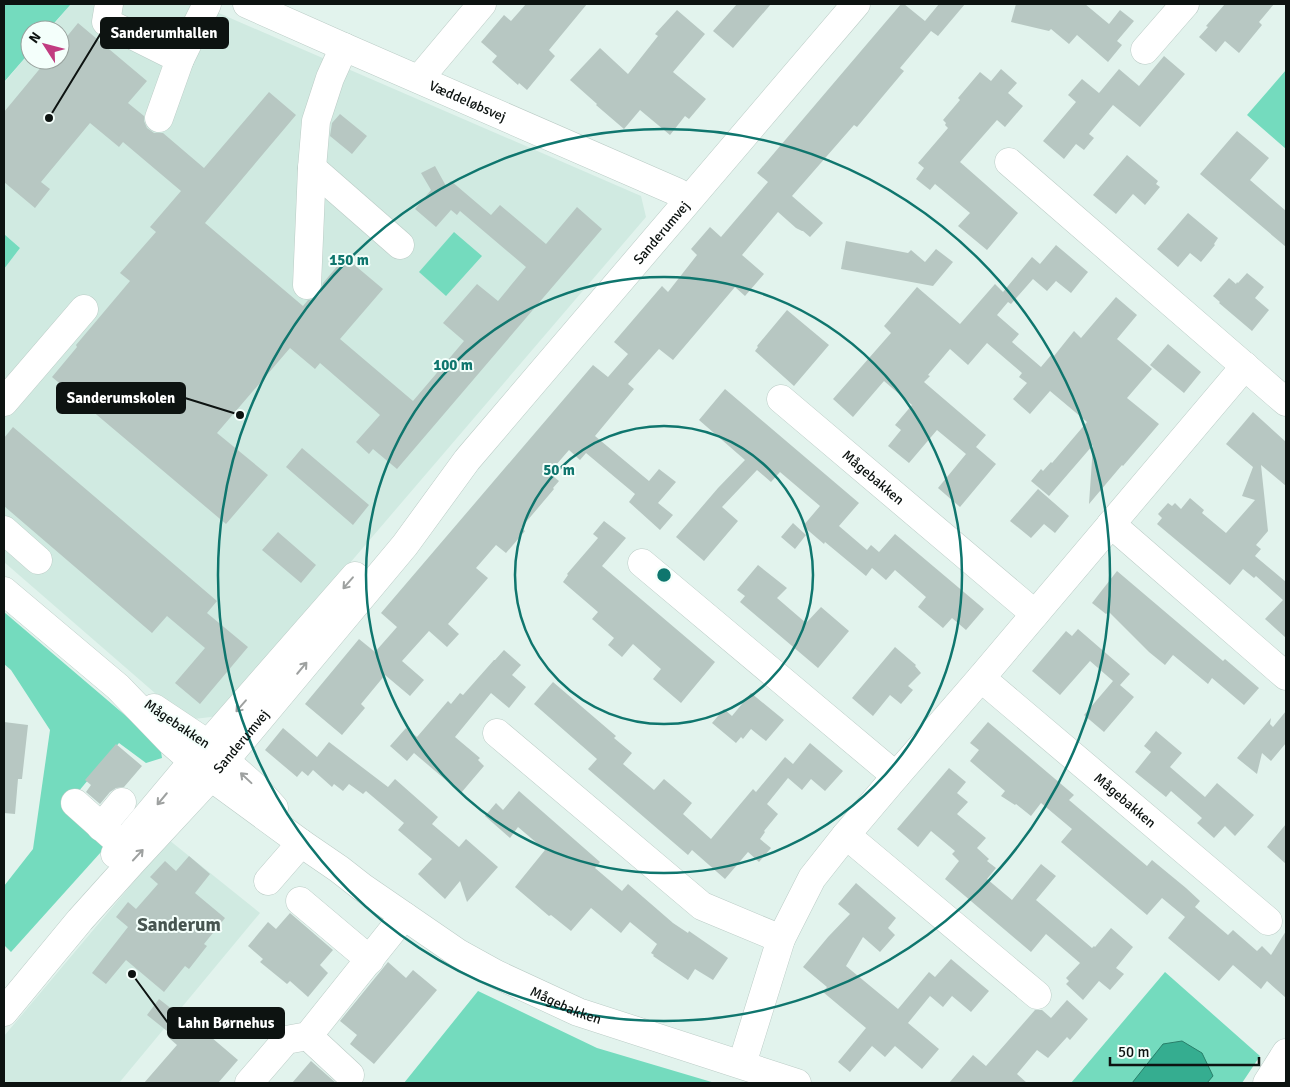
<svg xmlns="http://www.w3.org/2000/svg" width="1290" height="1087" viewBox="0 0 1290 1087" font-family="Signika,sans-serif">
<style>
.built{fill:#d0eae1}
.green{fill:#74dbbe}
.water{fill:#35ad90;stroke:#297f6a}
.building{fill:#b7c7c2}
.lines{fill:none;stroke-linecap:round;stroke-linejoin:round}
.minor-casing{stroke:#bbccc6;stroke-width:29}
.minor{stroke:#fff;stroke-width:28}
.oneway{stroke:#9ea1a0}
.ring{fill:none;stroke:#0f766e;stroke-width:2.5}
.labels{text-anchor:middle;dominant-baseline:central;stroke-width:4;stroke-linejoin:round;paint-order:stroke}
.street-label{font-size:14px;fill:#0d1311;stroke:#f4fffb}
.district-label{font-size:19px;font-weight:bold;fill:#475550;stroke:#f4fffb}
.centre{fill:#0f766e;stroke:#f4fffb;stroke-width:2.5}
.ring-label{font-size:15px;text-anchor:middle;font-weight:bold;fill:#0f766e;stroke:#f4fffb;stroke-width:4;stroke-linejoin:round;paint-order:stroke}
.leader{fill:none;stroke:#0d1311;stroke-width:2}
.callout-dot{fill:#0d1311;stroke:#f4fffb;stroke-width:2}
.callout{fill:#0d1311;stroke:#0d1311;stroke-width:2}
.callout-label{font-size:15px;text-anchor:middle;font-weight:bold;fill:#fff}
</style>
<rect width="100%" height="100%" fill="#e2f3ed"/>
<!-- built -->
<path class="built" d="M71,4H198L641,196L646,217L219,716L186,720L4,562V269L20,248L4,234V83L30,52V60H60V30H49Z
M169,840L260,913L119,1083H4V1036Z"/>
<!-- green -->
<path class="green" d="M4,4H71L48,30H30V52L4,82Z
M1286,70V149L1247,115Z
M454,232L482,256L446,296L419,272Z
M4,234L20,248L4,269Z
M4,612L160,745L162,758L146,763L119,743L68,804L110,842L11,952L4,945V886L33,849L50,730L11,670L4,664Z
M1165,972L1260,1056L1242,1083H1071Z
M478,991L597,1048L715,1083H404Z"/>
<!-- water -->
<path class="water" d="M1182,1041L1202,1053L1213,1076L1207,1083H1132L1163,1044Z"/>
<!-- building -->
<path class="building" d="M526,4H587L549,50L555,56L527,90L519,83L518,85L492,62L497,56L481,42L504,15L511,21Z
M737,4H771L733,48L713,31Z
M901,4H904L925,21L939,4H965L938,36L931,31L900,68L904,71L857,127L854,125L792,196L823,223L810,237L803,231H802L796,228L778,212L742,255L764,274L745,296L735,287L673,360L659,349L628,384L634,389L595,436L649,481L659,469L676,482L658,503L673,515L660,530L629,502L635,494L586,453L580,460L569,450L549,473L559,481L553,488L554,489L521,528L525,531L506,553L496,545L476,568L488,578L448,624L459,634L447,647L429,631L402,661L424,680L410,696L385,675L361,704L365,708L342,735L305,704L359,639L375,652L397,627L381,613L593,365L608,377L628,354L614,342L662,286L668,292L697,255L691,249L710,227L721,237L768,182L757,173Z
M1016,4H1085L1109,24L1120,10L1134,21L1117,41L1122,45L1108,62L1077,35L1069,44L1051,29L1049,31L1011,22Z
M1225,4H1274L1259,22L1262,25L1239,53L1225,41L1216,52L1199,37L1208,27L1206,26Z
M677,10L705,34L673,72L706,99L689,119L685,116L670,135L640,110L624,129L596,105L597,104L570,80L600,48L628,74L658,36L655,34Z
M78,23L147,81L128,103L144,116V121L147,128L154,133H163L204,168L269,92L296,115L205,223L303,306L308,300L315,299L320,294L323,283L345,257L383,289L340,339L413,401L464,341L443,323L477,284L498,301L526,267L460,211L457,215L451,210L436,227L415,209L431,190L421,173L435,166L446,186L451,181L491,215L500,205L546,244L577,207L602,229L397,469L373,449L369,454L356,442L380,415L320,363L315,369L290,348L217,433L268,475L226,524L52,377L77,347L76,345L130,281L120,273L156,232L150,227L181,191L123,142L119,147L90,123L41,182L50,189L35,208L4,182V112L47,60H60V45Z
M1164,56L1185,74L1140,127L1113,105L1089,134L1094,138L1084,150L1076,144L1064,159L1043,141L1076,102L1068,95L1082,79L1099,93L1119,69L1139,86Z
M1001,69L1017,83L1008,93L1023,106L1005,127L997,120L960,162L1018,213L987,250L958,226L970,213L935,184L930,190L916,179L924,168L918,163L948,128L945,125L946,123L943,120L960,100L958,98L980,72L991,81Z
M340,114L367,136L352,154L330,136L332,123Z
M1237,131L1269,158L1250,180L1286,211V247L1200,174Z
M1127,155L1158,181L1156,184L1160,187L1145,205L1133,194L1116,214L1093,195Z
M1188,213L1218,238L1214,244L1215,245L1201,262L1190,253L1178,267L1157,249Z
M846,241L908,253L911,250L925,262L936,249L953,262L933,286L841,269Z
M1056,245L1088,272L1071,293L1056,281L1047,291L1033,279L1011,304L1008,302L997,315L1019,334L1012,342L1041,367L1052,354L1054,356L1074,331L1081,338L1116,297L1137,315L1117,339L1152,369L1127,398L1159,424L1123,466L1122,465L1089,504L1093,445L1049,496L1031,481L1041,469L1043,471L1051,462L1052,463L1087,422L1050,391L1030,414L1013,399L1027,383L1019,377L1022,373L987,343L968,365L950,349L928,375L930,376L924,382L986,435L976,447L996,464L960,507L938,488L966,454L937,430L909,463L888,446L901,430L895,425L912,405L884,381L853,417L833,399L891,333L884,326L917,287L960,324L995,284L1003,292L1032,257L1040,264Z
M1247,273L1264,287L1255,298L1269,310L1252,331L1219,303L1220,302L1213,296L1229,278L1236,284L1237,282L1238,283Z
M787,310L829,345L794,386L755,351L758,347L757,346Z
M1168,344L1201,372L1184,393L1150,365Z
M725,389L859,503L839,526L867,550L871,545L879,552L895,534L984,609L966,630L952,618L943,628L918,607L926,597L895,570L886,580L872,568L866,576L825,542L824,544L803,526L820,506L780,472L771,482L757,470L722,507L738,521L704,561L676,537L718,488L745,460L699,420Z
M1253,412L1286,442V486L1261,465L1268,531L1256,545L1261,549L1255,556L1286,582V638L1265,619L1283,600L1256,576L1254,578L1243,569L1230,585L1157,524L1162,518L1158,514L1168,503L1172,506L1175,503L1181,509L1190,498L1204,510L1202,513L1226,533L1255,500L1242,496L1253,467L1226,444Z
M13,427L217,601L207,613L248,647L200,704L175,683L205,648L167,616L152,633L4,506V438Z
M302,448L369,505L353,525L286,467Z
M1038,489L1069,516L1055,533L1044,524L1031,538L1010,521Z
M604,521L626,538L602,566L715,662L681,703L653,679L661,669L633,644L622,657L608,645L614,638L592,619L598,612L563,582L568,575L567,574L598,538L593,534Z
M793,523L806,535L795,549L781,537Z
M278,532L316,565L301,583L262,550Z
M758,565L787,588L777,598L806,623L821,607L849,631L818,668L740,602L745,596L737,590Z
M1117,571L1223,661L1225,659L1259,688L1244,705L1212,678L1208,684L1173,655L1165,665L1149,652L1109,612L1106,614L1092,603Z
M1078,629L1130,674L1120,685L1134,697L1104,732L1084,715L1113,681L1090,661L1060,695L1032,671L1066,631L1072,636Z
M895,647L916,665L915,666L921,673L908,686L913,690L901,704L890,695L873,716L852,698Z
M504,650L521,665L512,675L526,687L509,708L491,693L455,737L480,758L478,760L484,766L461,793L414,753L407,761L390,746L406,728L417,737L448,701L451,704L460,693L463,695L494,660H495Z
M553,682L616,736L614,738L632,753L623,764L654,790L664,779L692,803L683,814L711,839L753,789L756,792L785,757L793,764L810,743L843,771L825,791L811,779L802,790L788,778L767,804L778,814L764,831L765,832L760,839L771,848L759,862L748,852L725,879L692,850L688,855L588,769L597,759L534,704Z
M751,693L784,720L766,741L751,729L743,739L741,737L736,743L712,723L724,709L732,716Z
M1286,711V743L1271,761L1262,753L1257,774L1237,758L1271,718L1270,724L1273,727Z
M4,722L28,725L22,779H18L15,814L4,813Z
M988,722L1074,795L1069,800L1147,866L1152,860L1186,888L1200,901L1195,907L1228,935L1233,930L1257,951L1262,946L1271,955L1286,931V998L1267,981L1261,989L1233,965L1219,981L1168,938L1185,917L1162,898L1147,915L1061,842L1072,829L1041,803L1031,816L1016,804L1015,805L1001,796L1005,791L970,761L979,750L970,743Z
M283,728L317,757L329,742L388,787L395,779L438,817L432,824L459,847L466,839L498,867L467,902L460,881L445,899L418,874L432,859L398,830L404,823L366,791L363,794L349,784L343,791L334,784L332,787L313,770L308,776L302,771L297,777L265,750Z
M1156,731L1182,753L1170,767L1205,797L1217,783L1254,815L1235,836L1225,826L1214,838L1197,823L1202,818L1171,791L1166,797L1135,772L1151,752L1144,746Z
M116,744L142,766L124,787L116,788L110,792L100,804L86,792L91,785L85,780Z
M949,768L966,782L957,793L968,802L957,814L986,838L977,848L989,859L987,861L996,868L987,879L1012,900L1041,864L1056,876L1036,900L1092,948L1094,946L1095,947L1111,928L1133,947L1116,968L1124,974L1110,990L1099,981L1083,1000L1066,984L1069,981L1066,978L1080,963L1046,934L1031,952L945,879L959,861L952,854L955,851L931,831L918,847L897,829Z
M519,791L600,862L595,868L622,891L628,884L673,923L688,933L689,931L728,958L713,980L695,969L688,980L653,956L654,955L651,953L657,944L630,922L621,933L591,908L571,931L551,915L549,916L515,887L545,850L518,827L510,838L485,816L496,803L503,810Z
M1286,824V864L1267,847Z
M189,856L210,874L195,893L225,918L204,944L207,946L189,969L185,966L164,992L126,960L106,984L92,973L128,927L116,917L128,902L136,909L158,884L150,877L165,861L176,871Z
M856,883L896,918L888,928L895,935L880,952L863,937L846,966L898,1009L929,972L935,977L951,959L989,991L971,1012L952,996L943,1007L930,996L908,1023L939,1049L922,1069L895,1046L885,1057L872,1046L850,1072L838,1062L866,1028L823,992L827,987L803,967L828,937L850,914L838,904Z
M290,913L333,950L320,965L328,973L308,997L290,981L287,984L260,962L263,959L248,946L268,922L276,929Z
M388,962L406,978L413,970L437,990L374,1064L350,1044L357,1035L340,1021Z
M159,999L182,1017L185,1015L238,1060L218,1083H144L177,1045L169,1038L172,1035L147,1015Z
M1067,1000L1088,1019L1070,1040L1067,1037L1048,1058L1037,1050L1017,1074L1027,1083H949L973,1055L986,1066L1035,1010H1042L1051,1018Z
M311,1061L336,1083H292Z"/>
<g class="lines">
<defs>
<g id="minor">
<path d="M109,4L106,22L180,59L159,118"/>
<path id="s1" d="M247,4L344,47L677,192L687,201"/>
<path d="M1145,50L1185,4"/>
<path d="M180,59L207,4"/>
<path d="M419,79L482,4"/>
<path d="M1009,162L1286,402"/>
<path d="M312,168L400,245"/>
<path d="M307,285L312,168L316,121L330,78L344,47"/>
<path id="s2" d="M781,399L1035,614"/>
<path d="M4,402L84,309"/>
<path d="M1111,524L1286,676"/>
<path d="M4,530L38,560"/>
<path d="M642,563L896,776"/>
<path id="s3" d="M4,591L118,687L171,742L211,777L301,843L339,869L362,887L458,953L496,974L578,1012L797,1083"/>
<path id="s4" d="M981,678L1268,921"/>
<path d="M154,708L202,740L254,786L274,808"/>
<path d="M497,733L702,906L781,939"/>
<path d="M75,803L122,845"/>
<path d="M101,827L122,802"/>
<path d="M846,835L1037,995"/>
<path d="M115,854L193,761L355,576"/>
<path d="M268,881L301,843"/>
<path d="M300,901L370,960"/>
<path id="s5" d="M4,1012L80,920L133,861L211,777L405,545L467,460L856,4"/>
<path d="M308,1036L350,1075"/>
<path d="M742,1064L781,939L812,878L846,835L896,776L981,678L1245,366"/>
<path d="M249,1083L286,1040L308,1036L404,916"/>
<path d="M1267,1083L1286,1053"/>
</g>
</defs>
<!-- minor casing -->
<use href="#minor" class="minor-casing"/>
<!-- minor -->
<use href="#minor" class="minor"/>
</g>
<!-- one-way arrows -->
<defs><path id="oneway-shaft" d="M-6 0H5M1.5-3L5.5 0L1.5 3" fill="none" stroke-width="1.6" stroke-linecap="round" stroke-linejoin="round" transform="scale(1.25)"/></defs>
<g class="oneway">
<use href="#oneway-shaft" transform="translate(348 583) rotate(131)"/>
<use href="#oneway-shaft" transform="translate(302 668) rotate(-50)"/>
<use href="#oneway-shaft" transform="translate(241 706) rotate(131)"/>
<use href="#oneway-shaft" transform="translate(246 778) rotate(-137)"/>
<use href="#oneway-shaft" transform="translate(162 799) rotate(130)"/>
<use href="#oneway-shaft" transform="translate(138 855) rotate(-47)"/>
</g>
<!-- distance rings -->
<g class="ring">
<circle cx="664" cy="575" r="149"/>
<circle cx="664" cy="575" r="298"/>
<circle cx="664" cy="575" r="446"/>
</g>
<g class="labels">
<!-- street labels -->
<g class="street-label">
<text stroke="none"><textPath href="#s1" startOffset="241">Væddeløbsvej</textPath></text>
<text stroke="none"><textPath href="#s5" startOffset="1020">Sanderumvej</textPath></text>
<text stroke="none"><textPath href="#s2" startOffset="121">Mågebakken</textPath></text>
<text transform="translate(177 724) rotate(34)">Mågebakken</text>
<text stroke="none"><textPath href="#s5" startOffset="360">Sanderumvej</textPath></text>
<text stroke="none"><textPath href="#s4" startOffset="189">Mågebakken</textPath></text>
<text stroke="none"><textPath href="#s3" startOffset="702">Mågebakken</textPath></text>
</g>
<!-- district labels -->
<g class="district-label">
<text x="179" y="925">Sanderum</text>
</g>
</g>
<circle cx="664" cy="575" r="8" class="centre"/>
<g class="ring-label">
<text x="349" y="265">150 m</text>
<text x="453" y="370">100 m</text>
<text x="559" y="475">50 m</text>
</g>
<!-- callouts -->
<path class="leader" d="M49 118L101 33M240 415L185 398M132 974L168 1023"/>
<g class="callout-dot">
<circle cx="49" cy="118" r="5"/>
<circle cx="240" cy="415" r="5"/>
<circle cx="132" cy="974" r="5"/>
</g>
<g class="callout">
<rect x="101" y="18" width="127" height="30" rx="5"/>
<rect x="57" y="383" width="128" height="30" rx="5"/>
<rect x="168" y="1008" width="116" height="30" rx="5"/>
</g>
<g class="callout-label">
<text x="164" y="38">Sanderumhallen</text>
<text x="121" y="403">Sanderumskolen</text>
<text x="226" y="1028">Lahn Børnehus</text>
</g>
<!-- border -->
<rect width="1290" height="1087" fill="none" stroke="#0d1311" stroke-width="10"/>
<!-- north arrow -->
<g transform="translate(45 45) rotate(306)"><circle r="24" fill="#f4fffb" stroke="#98a19d"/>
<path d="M0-4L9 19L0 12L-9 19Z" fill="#c13c80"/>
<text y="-8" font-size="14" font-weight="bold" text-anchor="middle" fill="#0d1311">N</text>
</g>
<!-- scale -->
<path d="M1110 1057v8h149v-8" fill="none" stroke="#0d1311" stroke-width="2.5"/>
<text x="1118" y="1057" font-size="15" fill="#0d1311" stroke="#f4fffb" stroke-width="4" paint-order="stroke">50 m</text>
</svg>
